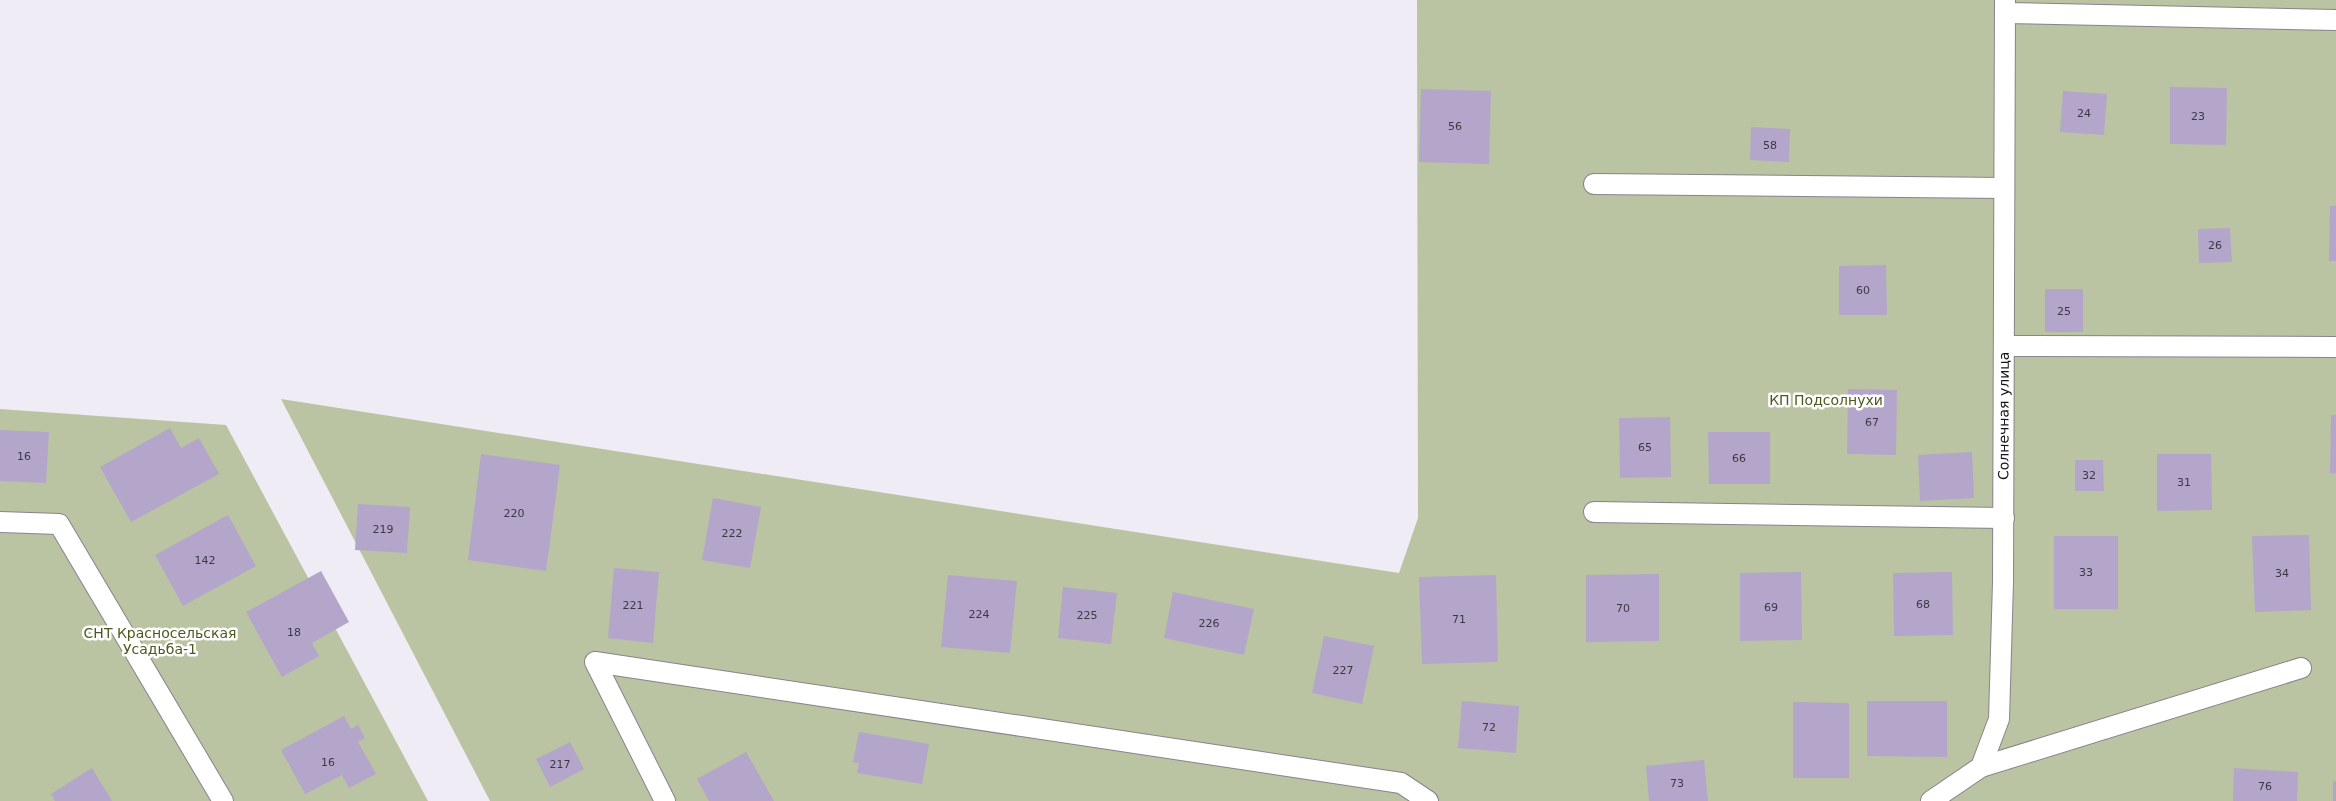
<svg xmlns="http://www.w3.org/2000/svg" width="2336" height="801" viewBox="0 0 2336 801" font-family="'DejaVu Sans',sans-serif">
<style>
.green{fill:#bac4a2}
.building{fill:#b3a6ca}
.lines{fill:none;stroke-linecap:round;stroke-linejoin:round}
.service-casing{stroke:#86848c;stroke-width:22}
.service{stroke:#fff;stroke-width:20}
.labels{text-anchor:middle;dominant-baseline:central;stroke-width:5;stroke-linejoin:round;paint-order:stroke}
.number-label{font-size:11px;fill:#3c3844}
.park-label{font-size:14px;fill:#4d591f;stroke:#fff}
.street-label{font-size:14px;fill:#151417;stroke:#fff}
</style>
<rect width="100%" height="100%" fill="#efecf5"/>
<!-- green -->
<path class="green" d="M1417,0H2336V801H490L281,399L1399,573L1418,518Z
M0,409L226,425L428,801H0Z"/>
<!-- building -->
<path class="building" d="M2170,87L2227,88L2226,145L2170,144Z
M1421,89L1491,91L1489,164L1419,162Z
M2063,91L2107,94L2104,135L2060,132Z
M1751,127L1790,129L1789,162L1750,160Z
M2330,206H2336V261H2329Z
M2230,228L2232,262L2199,263L2198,229Z
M1886,265L1887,315H1839V266Z
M2045,289H2083V332H2045Z
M1848,389L1897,390L1896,455L1847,454Z
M2331,415H2336V473H2330Z
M1670,417L1671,477L1620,478L1619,418Z
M170,428L181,448L199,438L219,474L131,522L100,467Z
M0,430L49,432L46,483L0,481Z
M1708,432H1770V484H1709Z
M1972,452L1974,498L1920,501L1918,455Z
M481,454L560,465L546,571L468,560Z
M2157,454H2211L2212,510L2157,511Z
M2075,460H2103L2104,491H2075Z
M713,498L761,507L750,568L702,560Z
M358,504L410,507L407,553L355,550Z
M228,515L256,566L183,606L155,555Z
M2309,535L2311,610L2255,612L2252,536Z
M2054,536H2118V609H2054Z
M614,568L659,572L653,643L608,638Z
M321,571L349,622L312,643L319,656L282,677L246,612Z
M1801,572L1802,640L1740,641V573Z
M1952,572L1953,635L1894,636L1893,573Z
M1659,574V641L1586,642V575Z
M948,575L1017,581L1010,653L941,647Z
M1496,575L1498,662L1422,664L1419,577Z
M1063,587L1117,593L1111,644L1058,638Z
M1173,592L1254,609L1244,655L1164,638Z
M1324,636L1374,646L1362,704L1312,693Z
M1462,701L1519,706L1516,753L1458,748Z
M1867,701H1947V757L1867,756Z
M1793,702L1849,703V778H1793Z
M344,716L351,729L358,725L365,738L358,742L376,774L349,788L342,775L305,794L281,750Z
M859,732L929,744L922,784L857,773L859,763L853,762Z
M570,742L584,769L550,787L536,759Z
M746,752L774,801H709L697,779Z
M1704,760L1708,801H1649L1646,766Z
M92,768L112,801H55L51,794Z
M2234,768L2298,772L2297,801H2233Z
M2333,781H2336V801H2333Z"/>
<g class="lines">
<defs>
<g id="service">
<path d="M2005,13L2336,20"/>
<path d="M1594,184L2004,188"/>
<path d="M2004,346L2336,347"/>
<path d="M1594,512L2004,518"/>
<path d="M0,522L59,524L223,801"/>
<path d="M1981,767L2301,668"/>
<path d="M665,801L595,662L1401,783L1428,801"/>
<path id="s1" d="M1931,801L1981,767L1999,719L2003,582L2005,0"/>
</g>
</defs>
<!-- service casing -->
<use href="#service" class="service-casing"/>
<!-- service -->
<use href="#service" class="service"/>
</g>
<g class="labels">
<!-- number labels -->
<g class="number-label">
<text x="2084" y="113">24</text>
<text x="2198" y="116">23</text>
<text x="1455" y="126">56</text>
<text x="1770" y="145">58</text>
<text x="2215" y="245">26</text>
<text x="1863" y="290">60</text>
<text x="2064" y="311">25</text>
<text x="1872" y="422">67</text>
<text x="1645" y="447">65</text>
<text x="24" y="456">16</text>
<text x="1739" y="458">66</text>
<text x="2089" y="475">32</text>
<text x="2184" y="482">31</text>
<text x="514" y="513">220</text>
<text x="383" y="529">219</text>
<text x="732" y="533">222</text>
<text x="205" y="560">142</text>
<text x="2086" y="572">33</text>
<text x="2282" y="573">34</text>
<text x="1923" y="604">68</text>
<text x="633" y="605">221</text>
<text x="1771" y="607">69</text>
<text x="1623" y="608">70</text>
<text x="979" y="614">224</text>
<text x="1087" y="615">225</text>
<text x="1459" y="619">71</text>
<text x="1209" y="623">226</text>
<text x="294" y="632">18</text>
<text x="1343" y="670">227</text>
<text x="1489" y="727">72</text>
<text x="328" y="762">16</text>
<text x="560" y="764">217</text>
<text x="1677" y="783">73</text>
<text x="2265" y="786">76</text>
</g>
<!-- park labels -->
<g class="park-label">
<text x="1826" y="400">КП Подсолнухи</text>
<text x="160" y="633">СНТ Красносельская<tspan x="160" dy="16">Усадьба-1</tspan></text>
</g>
<!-- street labels -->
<g class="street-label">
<text stroke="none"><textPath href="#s1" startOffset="415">Солнечная улица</textPath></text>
</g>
</g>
</svg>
